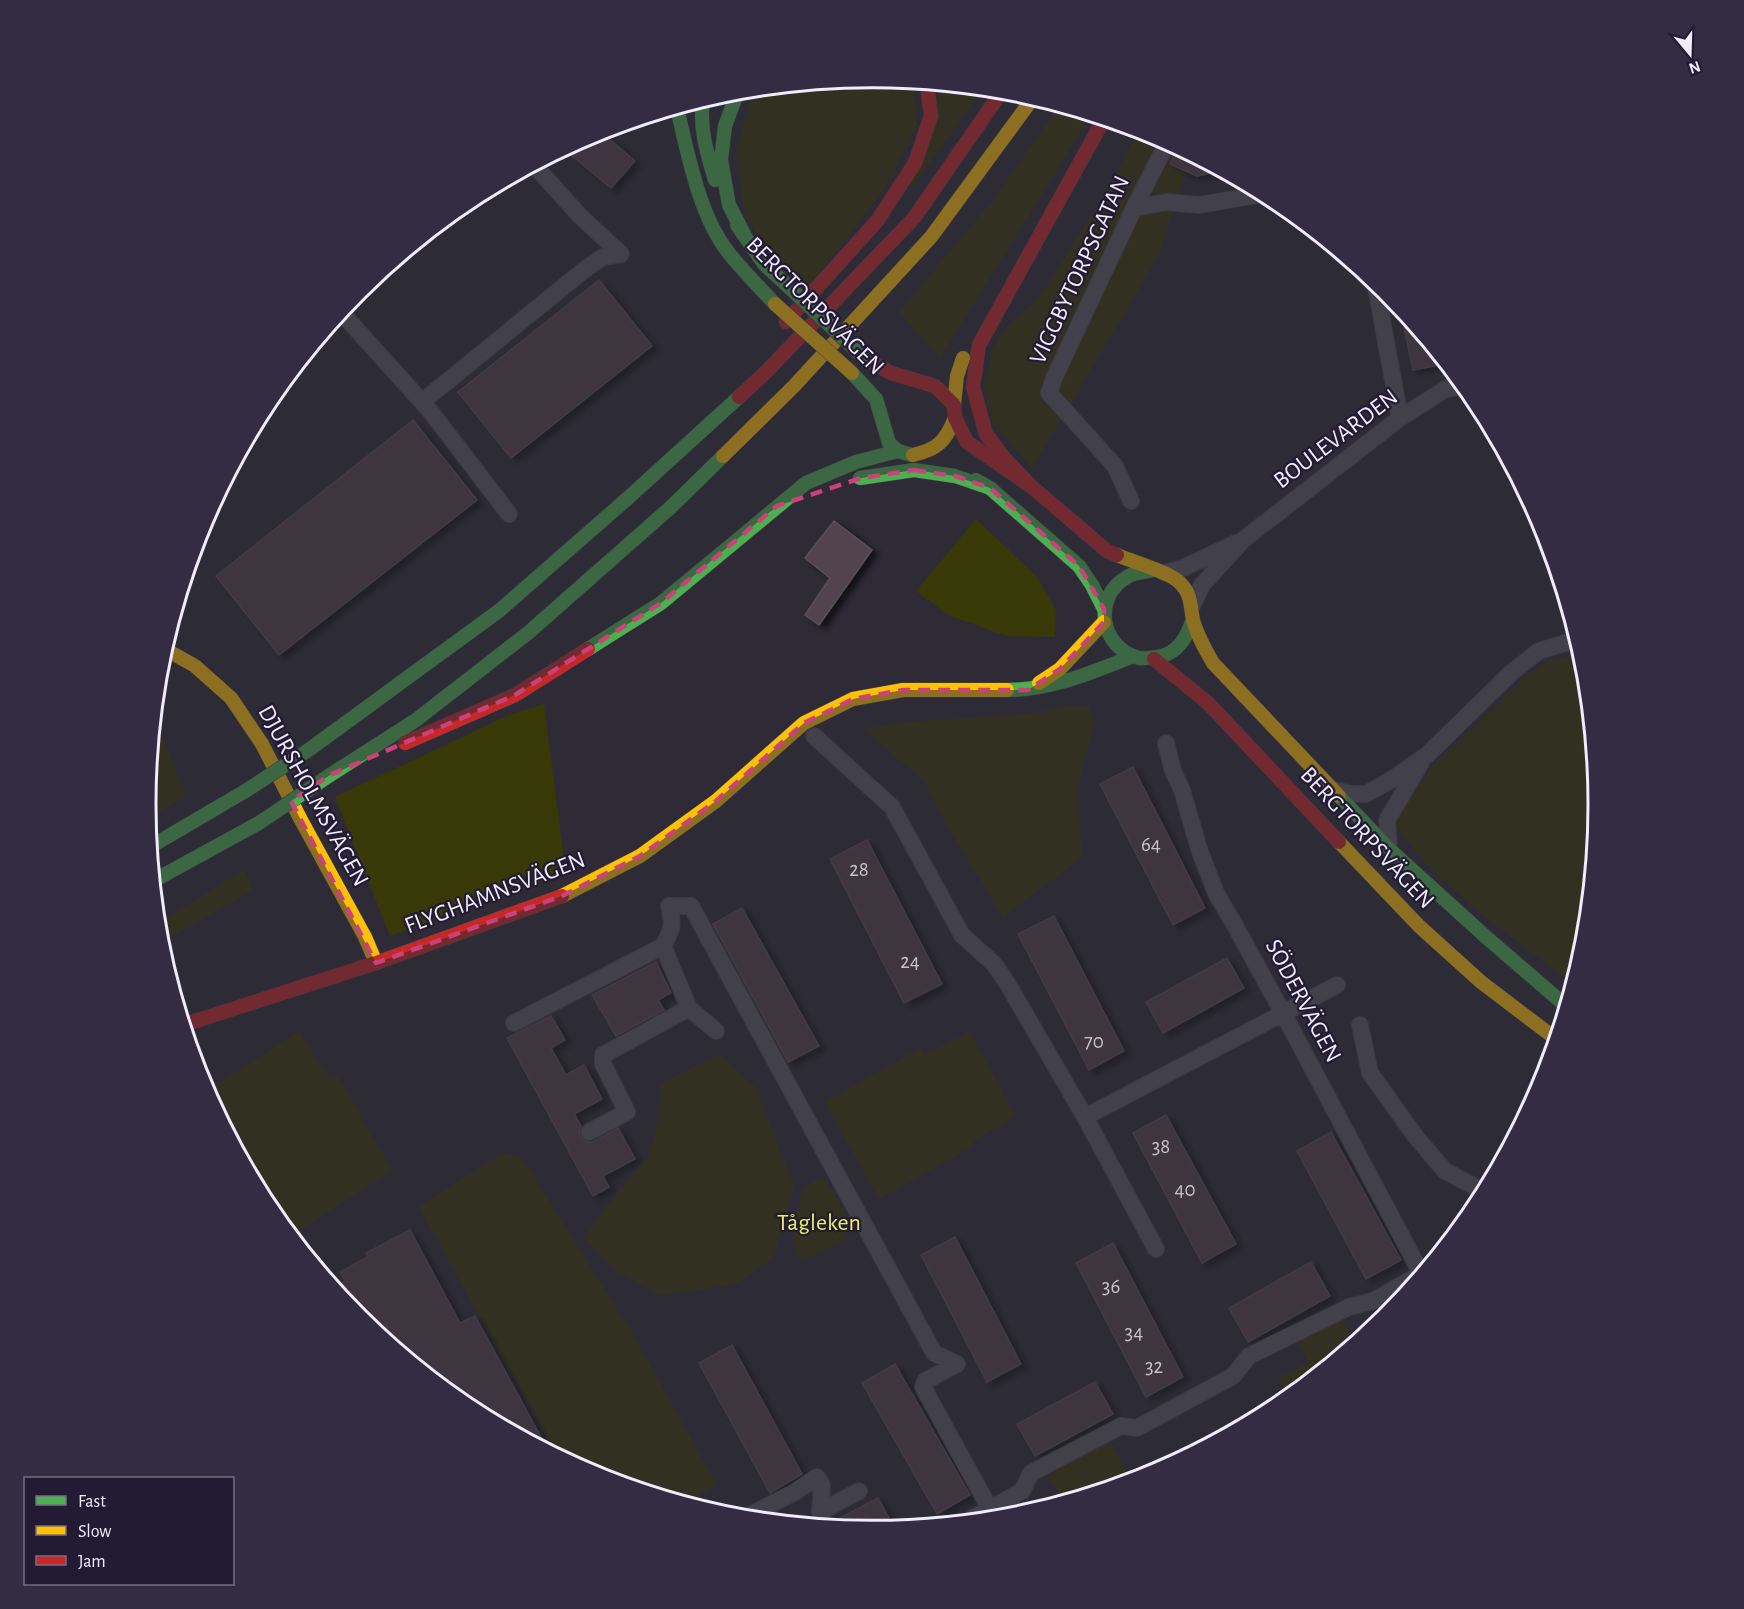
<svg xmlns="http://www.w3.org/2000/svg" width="1744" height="1609" viewBox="0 0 1744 1609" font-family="'Alegreya Sans',sans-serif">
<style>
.green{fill:#383907}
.building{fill:#524250;stroke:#585159;stroke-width:1.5;filter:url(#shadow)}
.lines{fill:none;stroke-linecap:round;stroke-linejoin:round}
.street-casing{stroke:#4a4852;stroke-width:18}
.fast-casing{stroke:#4a4852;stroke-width:15}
.slow-casing{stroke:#4a4852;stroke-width:15}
.jam-casing{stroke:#4a4852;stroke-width:15}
.street{stroke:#5c5962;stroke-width:16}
.fast{stroke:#4caf50;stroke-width:14}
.slow{stroke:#ffc107;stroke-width:14}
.jam{stroke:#c62828;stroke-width:14}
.fast-bridge-casing{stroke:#4a4852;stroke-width:15;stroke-linecap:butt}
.slow-bridge-casing{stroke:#4a4852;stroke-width:15;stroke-linecap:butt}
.fast-bridge{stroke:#4caf50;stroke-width:14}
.slow-bridge{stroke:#ffc107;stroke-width:14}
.marked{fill:none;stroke:#cb427b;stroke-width:4.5;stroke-dasharray:12 8;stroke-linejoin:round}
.labels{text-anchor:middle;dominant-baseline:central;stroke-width:4.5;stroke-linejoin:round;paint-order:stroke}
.number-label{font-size:21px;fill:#c8c2d1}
.street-label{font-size:24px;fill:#f0ecfc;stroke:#231b33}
.park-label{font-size:24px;fill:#eaee6c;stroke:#231b33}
.rim{fill:none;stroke:#f0ecfc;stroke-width:3}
</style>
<defs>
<filter id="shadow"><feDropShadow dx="6" dy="4" stdDeviation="3" flood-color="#0009"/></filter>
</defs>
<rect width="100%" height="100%" fill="#2e2b37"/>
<!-- green -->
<path class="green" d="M872,78L913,82L917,126L884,190L807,289L762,246L743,207L737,152L752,92L755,90Z
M941,85L982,89L909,192Z
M1059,106L1091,115L940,358L899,312L995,198Z
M1139,130L1150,133L1188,154L1181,187L1159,255L1032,468L993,424L985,389L991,351L1008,326L1039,298L1107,191Z
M976,519L1038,578L1056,610L1055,637L1006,636L948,615L916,591Z
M1573,656L1584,663L1598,805L1584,947L1573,984C1512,936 1443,891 1396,827L1404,803L1436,763L1527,675L1550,660Z
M544,704L566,874L390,936L335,797L511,714Z
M1069,705L1089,707L1094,721L1077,792L1082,857L1003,917L947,825L924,781L864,729L898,723L1036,713Z
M154,715L186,796L147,819L146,804Z
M244,870L253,890L159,944L157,924Z
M299,1031L330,1079L337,1076L361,1114L359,1116L393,1170L291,1236L253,1181L206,1092Z
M969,1031L1016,1116L973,1141L975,1145L879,1199L825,1102L921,1048L925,1055Z
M720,1054L756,1088L794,1188L773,1257L738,1283L692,1291L659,1295L615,1270L584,1238L619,1190L649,1156L658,1121L661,1084Z
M502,1153L521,1157L628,1326L717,1485L683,1503L594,1476L558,1457L419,1207Z
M823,1178L832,1189L848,1221L845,1240L803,1261L796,1253L793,1237V1216L800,1204L802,1191L814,1181Z
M1340,1316L1350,1334L1340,1339L1346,1351L1289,1398L1278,1378L1309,1362L1296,1339Z
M1109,1442L1116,1452L1131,1481L1065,1502L1048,1475Z"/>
<!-- building -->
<path class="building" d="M600,131L635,161L611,188L571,155L586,137Z
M1178,148L1188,154L1221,171L1197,176L1170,164Z
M599,280L652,346L511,458L458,392Z
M1400,308L1406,315L1445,364L1413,370Z
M413,420L477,500L279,655L216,576Z
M834,521L872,550L819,625L805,615L830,578L805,558Z
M1133,767L1205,908L1173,925L1100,784Z
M867,840L942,984L904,1003L830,859Z
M742,908L819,1046L788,1062L713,924Z
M1054,916L1124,1051L1089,1070L1018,934Z
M1227,958L1244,988L1163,1033L1146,1002Z
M656,962L671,993L658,1000L664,1010L616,1036L592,995Z
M551,1016L565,1040L551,1048L566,1075L584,1065L602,1099L574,1114L581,1126L579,1131L580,1137L588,1142H593L618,1128L635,1159L603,1176L609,1187L593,1196L507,1038Z
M1166,1115L1236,1244L1202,1263L1133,1133Z
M1331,1132L1401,1260L1366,1279L1297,1151Z
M410,1230L460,1323L475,1316L549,1452L468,1408L358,1318L333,1287L345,1281L340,1272L368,1257L366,1253Z
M955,1237L1021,1364L987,1382L921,1255Z
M1113,1243L1183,1377L1146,1397L1076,1263Z
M1311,1262L1330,1296L1248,1342L1229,1308Z
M732,1345L802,1474L770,1493L699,1363Z
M895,1364L970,1495L937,1514L862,1383Z
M1095,1382L1113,1414L1035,1456L1017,1424Z
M878,1498L895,1529L872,1531L825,1526Z"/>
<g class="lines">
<defs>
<path id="street" d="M1134,208L1166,202L1199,205L1263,194
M1375,282L1400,418
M341,312L431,412L509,514
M422,402L584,270L603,257L621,254L580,216L534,165
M1131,501L1115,466L1049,393L1054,378L1134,208L1167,143
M1165,573L1183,568L1236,543
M1192,606L1202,585L1243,540L1400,418L1444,390L1463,385
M814,736L892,807L962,935L994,964L1007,983L1085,1117L1156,1249
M1166,743L1173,771L1182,790L1199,849L1216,893L1233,922L1283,1013L1421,1273
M1334,790L1352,794H1366L1391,780L1427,755L1512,672L1539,651L1565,643L1578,642
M1389,849L1387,820L1421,763
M663,946L689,1008L716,1031
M514,1023L663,946C672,930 674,925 669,906H691L934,1353L957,1364L925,1381L923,1387L990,1509
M1360,1025L1370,1073L1416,1137L1445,1171L1485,1192
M1085,1117L1337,985
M589,1132L627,1112L603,1064V1055L689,1008
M746,1517L795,1492L817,1477L822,1485L820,1512L859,1491
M966,1522L1022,1491L1031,1473L1121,1426L1137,1428L1233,1376L1249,1356L1349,1307L1373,1301L1424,1272"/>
<path id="fast" d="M738,91L725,126L721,160L729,205L746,238
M703,100C699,128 707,153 715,180
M677,108C688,154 699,215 728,252C742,270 759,287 775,304
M737,225L764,264L790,288
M852,373L876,399L889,443L898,451L912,455
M860,478L914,470L955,476L990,488
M976,480L990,488L1079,566L1092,585L1104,609
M1154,570C1146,572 1134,572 1127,577C1092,597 1100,648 1139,658C1145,659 1151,657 1157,657C1178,654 1187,637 1193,619
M588,649L661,603L806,483L856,462L898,451
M1007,690C1051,690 1090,673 1131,657
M310,749L500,610L628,498L739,397
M330,775L416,720L528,633L671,507L723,456
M1339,796L1389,849L1486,937L1566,1006
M150,847L247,790
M153,881L259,823"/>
<path id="slow" d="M954,405L957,376L963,358
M913,455C938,449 945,442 955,418
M723,456L794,386L931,237L1033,98
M1117,555C1133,562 1166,571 1178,581C1192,593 1190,605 1193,620C1197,635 1205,649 1213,663L1339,796
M161,658L172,653L195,666L231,698L262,744L301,820L365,937L376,963
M1039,683L1060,669L1104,622
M1339,842L1419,926L1481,982L1556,1039
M562,896L640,856L716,801L804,723L853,699L903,690H1007"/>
<path id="jam" d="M786,322L877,221L915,163L931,116L927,83
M864,358L891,373L935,386L954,405L955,418L967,442L1032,487L1107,551L1117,555
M739,397L766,372L914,218L1002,91
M1032,487L1004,458L986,434L973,387L979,345L1104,119
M1154,659L1208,703L1339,842
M405,743L515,695L588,649
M183,1025L376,963L562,896"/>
</defs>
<!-- street casing -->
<use href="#street" class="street-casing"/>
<!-- fast casing -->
<use href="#fast" class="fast-casing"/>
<!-- slow casing -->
<use href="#slow" class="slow-casing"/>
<!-- jam casing -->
<use href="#jam" class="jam-casing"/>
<!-- street -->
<use href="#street" class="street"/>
<!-- fast -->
<use href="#fast" class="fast"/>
<!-- slow -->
<use href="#slow" class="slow"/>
<!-- jam -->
<use href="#jam" class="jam"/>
<defs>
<path id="fast-bridge" d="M790,288L864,358
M247,790L310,749
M259,823L330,775"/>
<path id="slow-bridge" d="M775,304L852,373"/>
</defs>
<!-- fast-bridge casing -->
<use href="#fast-bridge" class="fast-bridge-casing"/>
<!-- slow-bridge casing -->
<use href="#slow-bridge" class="slow-bridge-casing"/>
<!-- fast-bridge -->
<use href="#fast-bridge" class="fast-bridge"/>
<!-- slow-bridge -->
<use href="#slow-bridge" class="slow-bridge"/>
</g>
<!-- marked area -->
<path d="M0 0H1744V1609H0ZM914,470L955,476L990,488L1079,566L1104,609V622L1060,669L1028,690H903L853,699L804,723L716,801L640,856L562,896L376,963L291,801L330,775L515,695L661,603L777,506L861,478Z" fill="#2e2b37" fill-opacity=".55" fill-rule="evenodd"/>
<path class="marked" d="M914,470L955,476L990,488L1079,566L1104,609V622L1060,669L1028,690H903L853,699L804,723L716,801L640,856L562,896L376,963L291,801L330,775L515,695L661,603L777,506L861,478Z"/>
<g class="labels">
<!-- number labels -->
<g class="number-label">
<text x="1151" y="844">64</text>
<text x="859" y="869">28</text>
<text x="910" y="961">24</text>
<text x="1094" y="1041">70</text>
<text x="1161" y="1146">38</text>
<text x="1185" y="1189">40</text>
<text x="1111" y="1286">36</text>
<text x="1134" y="1332">34</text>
<text x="1154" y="1366">32</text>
</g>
<!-- street labels -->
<g class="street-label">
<text transform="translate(1080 270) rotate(-65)">VIGGBYTORPSGATAN</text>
<text transform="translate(815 306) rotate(45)">BERGTORPSVÄGEN</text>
<text transform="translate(1336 439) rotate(-37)">BOULEVARDEN</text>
<text transform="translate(313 796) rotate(61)">DJURSHOLMSVÄGEN</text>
<text transform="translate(1367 838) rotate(47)">BERGTORPSVÄGEN</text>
<text transform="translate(495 893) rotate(-21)">FLYGHAMNSVÄGEN</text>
<text transform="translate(1303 1001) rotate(62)">SÖDERVÄGEN</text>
</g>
<!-- park labels -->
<g class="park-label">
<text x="819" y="1223">Tågleken</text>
</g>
</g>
<!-- crop -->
<path d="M0 0H1744V1609H0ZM156 804a716 716 0 1 1 1432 0a716 716 0 1 1-1432 0Z" fill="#332c43" fill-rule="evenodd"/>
<path class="rim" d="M156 804a716 716 0 1 1 1432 0a716 716 0 1 1-1432 0Z"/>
<!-- legend -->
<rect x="24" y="1477" width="210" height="108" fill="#231b33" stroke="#756f83" stroke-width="1.5"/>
<rect x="36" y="1496" width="30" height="9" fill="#4caf50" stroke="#756f83" stroke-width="1.5"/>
<text x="78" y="1507" font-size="18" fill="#f0ecfc">Fast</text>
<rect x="36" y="1526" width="30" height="9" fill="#ffc107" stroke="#756f83" stroke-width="1.5"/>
<text x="78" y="1537" font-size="18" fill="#f0ecfc">Slow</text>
<rect x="36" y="1556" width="30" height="9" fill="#c62828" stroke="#756f83" stroke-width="1.5"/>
<text x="78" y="1567" font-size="18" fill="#f0ecfc">Jam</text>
<!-- north arrow -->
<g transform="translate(1690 54) rotate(161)" stroke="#231b33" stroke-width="4.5" paint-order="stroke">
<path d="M0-4.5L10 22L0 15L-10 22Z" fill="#f0ecfc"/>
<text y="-9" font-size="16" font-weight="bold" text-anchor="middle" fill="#f0ecfc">N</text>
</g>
</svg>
